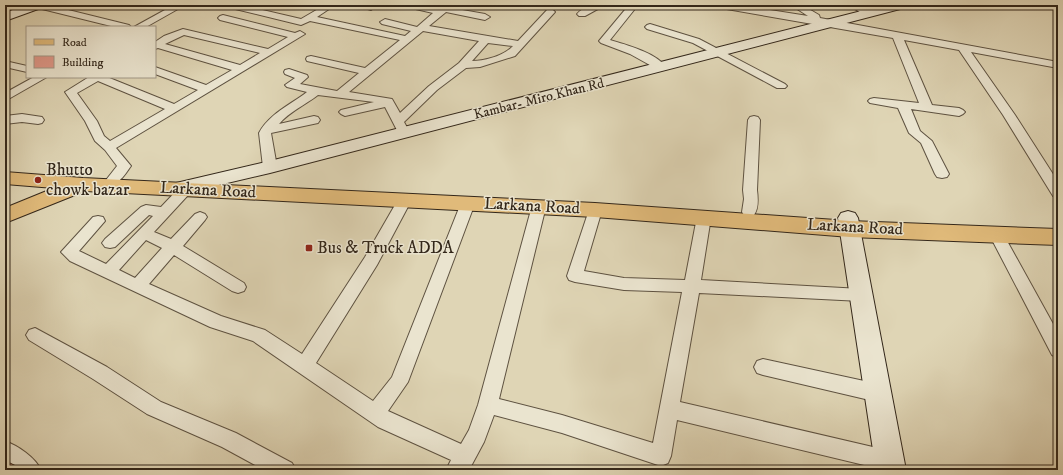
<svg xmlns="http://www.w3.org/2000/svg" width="1063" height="475" viewBox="0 0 1063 475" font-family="'IM FELL DW Pica',serif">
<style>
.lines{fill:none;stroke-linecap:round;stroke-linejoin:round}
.street-casing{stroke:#5e5241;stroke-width:2}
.secondary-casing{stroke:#33271a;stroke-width:2}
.primary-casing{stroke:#33271a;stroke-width:2}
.street{fill:#eae4cf;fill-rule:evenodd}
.secondary{fill:#eae4cf;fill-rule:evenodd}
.primary{fill:#e0ba7a;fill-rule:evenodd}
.shaded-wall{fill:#9d6a60;stroke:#33271a}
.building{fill:#e09889;stroke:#33271a}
.poi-dot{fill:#8f2418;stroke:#eae4cf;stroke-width:1.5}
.labels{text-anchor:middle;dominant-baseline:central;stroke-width:3;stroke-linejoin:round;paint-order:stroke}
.far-street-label{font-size:14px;fill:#33271a;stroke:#eae4cf}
.poi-label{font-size:17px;fill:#33271a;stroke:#eae4cf;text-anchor:start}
.street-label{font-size:17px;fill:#33271a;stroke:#eae4cf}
</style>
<rect width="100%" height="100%" fill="#dfd5b5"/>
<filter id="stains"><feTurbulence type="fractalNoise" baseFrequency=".005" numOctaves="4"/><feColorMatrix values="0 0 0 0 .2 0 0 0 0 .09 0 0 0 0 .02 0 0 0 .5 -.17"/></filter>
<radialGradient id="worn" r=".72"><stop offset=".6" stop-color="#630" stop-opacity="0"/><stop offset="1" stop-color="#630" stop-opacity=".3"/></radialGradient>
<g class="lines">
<defs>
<path id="street" d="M33,5H48L129,25L131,27H115L34,7Z
M174,5H185L146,27H134Z
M226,5H241L301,19L325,5H335L317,17L405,36L411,31L382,24L380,22L385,19L417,27L433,13L407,7L406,5H422L439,9L443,5H453L451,8L485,14L490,17L485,20L446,12L429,26L518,41L547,10H553L555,12L515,56L480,67L466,68L437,90L404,122L410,133L408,136H400L385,107L345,116L341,114L339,112L341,110L374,102L318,95C305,105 289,112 279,124L314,116L318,117L320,120L318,123L271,133L277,167L275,170H265L263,167L259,133C269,114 290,105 307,92L287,87L285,85L295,78L285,74L284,72L285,70L289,69L307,75L308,77L300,84L337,91L359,73L307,61L306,59L307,57L311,56L365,68L400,40L310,21L301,25L227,7ZM423,31L479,41L459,63L429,86L400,113L392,99L349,92ZM488,43L513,46C504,56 485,61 472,61Z
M360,5H374L375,7L371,10L361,7Z
M592,5H605L585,16H579L577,14C581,9 587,7 592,5Z
M629,5H638L610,40C627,45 656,53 666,67L665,69H657L630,54L601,43L599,41Z
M717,5H738L808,16L791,5H802L819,15L820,18L1058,62V68L971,52L1015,115L1058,182V198L1053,196L1003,115L959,50L904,40L932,105L959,108L963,110L965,112L963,114L959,116L911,109L920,131L932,141L949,174L947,177L942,178L937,177L935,174L921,143L909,133L898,108L870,103L868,101L870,99L874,98L919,103L893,38L721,8Z
M848,5H859L873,13L871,15H865Z
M223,15L295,33L300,31L305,34L116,148L131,166C125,174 119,186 108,183L106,180L117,166L105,150L95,141L85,121L65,92L89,77H107L174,104L198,90L155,74V67L206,85L232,70L158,48L155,49V42L164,36L183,29L268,49L288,37L220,20L218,18L220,16ZM184,35L260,53L240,65L165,44ZM98,81L165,109L110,141L104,136L97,121L77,93Z
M650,24L699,39L785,84L787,86L785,88H777L693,43L647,29L645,27L647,25Z
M5,61L27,66V72L5,67Z
M34,77H47L5,101V93Z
M22,114L42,117L44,120L42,123L38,124L22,122L5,124V116Z
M754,116L758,117L760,120L757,190C758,198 759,208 754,215L749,217L744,215L742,212L744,199L743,190L748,120L750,117Z
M185,186L190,187L192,190L190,193L154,232L171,239L195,214L200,212L205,214L207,217L205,220L183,246L244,283L246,287L244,291L238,293L232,291L174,255L149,284L221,316L265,330L302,354L365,257L399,198L404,196L409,198L411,201L377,265L316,363L373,401L392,377L461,203L463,200L468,198L473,200L475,203L408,382L388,411L461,444L469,430L478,405L532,206L534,203L539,201L544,203L546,206L499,399L562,415L653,443L682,292L624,290L575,282L569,280L567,276L590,207L595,205L600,207L602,210L584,271L624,278L685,280L697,217L699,214L704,212L709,214L711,217L701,280L861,289L867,290L869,295L867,300L861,301L699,293L680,402L890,451L897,454L900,461L897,468L885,470L677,420L671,456L668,463L661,466L562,433L494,415L484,442L469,470H446L451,460L378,427L253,341L210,327L70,261L61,252L93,217L98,216L103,217L105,221L79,251L106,264L153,216L149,215L115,247L110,248L105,247L102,243L105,239L141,207L146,205L161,207L180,187ZM146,240L162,248L135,278L119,270Z
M996,229L1001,230L1058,333V358L1052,355L989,234L991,230Z
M35,328L107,367L161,402L236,433L292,463L296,470H264L222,447L147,414L93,379L29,340L26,335L29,330Z
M763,359L878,384L885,387L888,393L885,399L878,402L763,375L757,373L754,367L757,361Z
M5,441C18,446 35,457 41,470H13L5,464Z"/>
<path id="secondary" d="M25,5H43L41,8L5,21V13Z
M885,5H906L904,8L270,173L176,195L169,193L166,189L169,185L176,183L270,161Z
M848,211L855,213L858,218L906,470H876L838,218L841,213Z"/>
<path id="primary" d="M5,172L83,178L595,203L850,221L1058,229V245L850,237L595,217L85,191L5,223V208L54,188L5,184Z"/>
</defs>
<!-- street casing -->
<use href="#street" class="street-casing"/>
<!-- secondary casing -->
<use href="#secondary" class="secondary-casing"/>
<!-- primary casing -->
<use href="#primary" class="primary-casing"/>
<!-- street -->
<use href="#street" class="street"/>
<!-- secondary -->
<use href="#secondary" class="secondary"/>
<!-- primary -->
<use href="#primary" class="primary"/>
</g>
<!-- shaded-wall -->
<path class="shaded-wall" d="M16,466L21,470H15L13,469Z"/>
<!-- building -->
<path class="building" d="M5,463H10L16,466L13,469L15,470H5Z"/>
<!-- markers -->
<g class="poi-dot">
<circle cx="38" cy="180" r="4"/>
<rect x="305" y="244" width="8" height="8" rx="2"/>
</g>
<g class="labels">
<!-- far-street labels -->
<g class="far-street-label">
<text transform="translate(539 99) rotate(-14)">Kambar- Miro Khan Rd</text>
</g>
<!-- poi labels -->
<g class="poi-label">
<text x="46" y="170">Bhutto<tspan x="46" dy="20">chowk bazar</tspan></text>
<text x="317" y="248">Bus &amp; Truck ADDA</text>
</g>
<!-- street labels -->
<g class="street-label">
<text transform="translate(208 190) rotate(3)">Larkana Road</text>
<text transform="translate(532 206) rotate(3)">Larkana Road</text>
<text transform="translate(855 227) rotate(3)">Larkana Road</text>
</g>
</g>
<!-- margin -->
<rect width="1063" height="475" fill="none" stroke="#dfd5b5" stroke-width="20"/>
<rect x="6" y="6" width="1051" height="463" fill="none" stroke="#33271a" stroke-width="2"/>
<rect x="10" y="10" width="1043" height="455" fill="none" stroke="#33271a"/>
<!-- legend -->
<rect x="26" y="26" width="130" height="52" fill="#eae4cf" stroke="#a19887"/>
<rect x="34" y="39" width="20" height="6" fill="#e0ba7a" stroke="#a19887"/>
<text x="62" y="46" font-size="12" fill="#33271a">Road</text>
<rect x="34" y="56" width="20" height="12" fill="#e09889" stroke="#a19887"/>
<text x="62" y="66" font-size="12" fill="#33271a">Building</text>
<rect width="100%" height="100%" filter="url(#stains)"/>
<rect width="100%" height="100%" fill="url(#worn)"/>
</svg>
